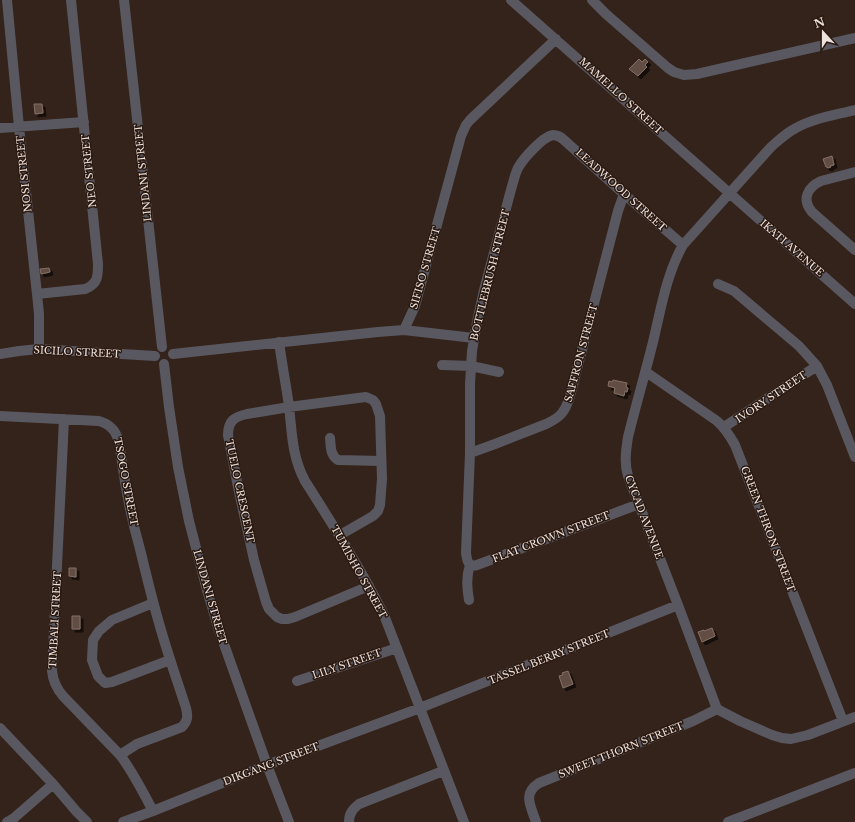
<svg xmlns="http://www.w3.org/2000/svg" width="855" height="822" viewBox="0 0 855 822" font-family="'Libre Baskerville',serif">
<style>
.building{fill:#624e44;stroke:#846f64;filter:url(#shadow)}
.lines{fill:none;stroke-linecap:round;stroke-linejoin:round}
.minor{stroke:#595861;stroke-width:10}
.labels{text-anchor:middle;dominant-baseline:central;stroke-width:3;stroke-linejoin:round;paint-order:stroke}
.street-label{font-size:10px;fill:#eee2dc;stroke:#2a1910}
</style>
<defs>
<filter id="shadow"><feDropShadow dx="3" dy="3" stdDeviation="0" flood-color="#0009"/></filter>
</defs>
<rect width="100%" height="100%" fill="#34231a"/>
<!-- building -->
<path class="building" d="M639,59L642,62L645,59L648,62L645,65L647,67L638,76L629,69Z
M34,104H42L43,113L35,114Z
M832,156L834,165L830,166L831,167L828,168L827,167H826L823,159Z
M49,268L50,272L41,274L40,269Z
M613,380L627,383L626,387L628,388L627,392L625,391L624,396L614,393L615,388L608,386L609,381L612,382Z
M69,568H76V577L69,576Z
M72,616H80V629H72Z
M712,628L715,636L702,642L698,632L704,630V631Z
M568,671L573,684L563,688L559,676L563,675L562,673Z"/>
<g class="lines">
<!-- minor -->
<path class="minor" d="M7,0L19,127L37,294L39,314V349
M124,0L162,347
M511,0L855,304
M592,0L606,14L668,68L674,72L684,75L697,74L855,38
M855,110C835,115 814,118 796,128C786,133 779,140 771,147L683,245C666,275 661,309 653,342C645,374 636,405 628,437C626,450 624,463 628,476L678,605L717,709L740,721L772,735L782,738L791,739L808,735L855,717
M0,128L84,122
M855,172L821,181C808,187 801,199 812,212L855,250
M718,284L734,291L799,346L817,366L827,385L855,457
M37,294L85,289C98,284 98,276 98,264L71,0
M404,330L474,338
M279,342C282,364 286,385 289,406C292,433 292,457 305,481C333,525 361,569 384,615L464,822
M0,354L19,351L39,349L155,356
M173,354L378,332L404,330L415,306L461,136L466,125L470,120L556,39
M164,364L169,407L178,467L189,521L207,590L219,630L267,765L289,822
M442,365L471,366L499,372
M646,372L717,421C725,428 730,436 735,445L843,721
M0,416L99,421C120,427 119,444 122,462C126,492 132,521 140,549C146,574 152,599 159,623C167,652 177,680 186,708C188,716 188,721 182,727L137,744L120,755
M64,419L52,671C53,681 56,688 63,696L120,755C133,772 143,792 153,811
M724,427L817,366
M330,438C331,447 330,455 338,460L381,461
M470,453L495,444L546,424C561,417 565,412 570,396L618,211L624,194
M639,504L477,565C468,567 467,561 466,553L470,453V384L472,351L477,322L484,290L512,186C514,180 515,174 518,168C523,159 542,137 553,135C557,135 561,137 564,140L624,194L683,245
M340,535L373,516L378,511L380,505L382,479L380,416L376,404L373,400L366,397L358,398L289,407L247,414C234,417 228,421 228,435L238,487L254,560L266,602L269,609L277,617L282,619H288L295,617L369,586
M469,600C467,587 466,577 470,565
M153,603L112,620L99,631L93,640L92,660L98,676L105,683L112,682L170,660
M297,681L397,648
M0,728L53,784L76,811L87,822
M7,822L14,818L53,784
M123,822L153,811L267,765L420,708L678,605
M349,822C349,813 353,809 359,804L443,771
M536,822C531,806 522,794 539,783L693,721L717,709
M728,822L855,773"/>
</g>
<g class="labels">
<!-- street labels -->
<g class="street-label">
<text transform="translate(621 96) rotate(42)">MAMELLO STREET</text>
<text transform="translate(89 171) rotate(-96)">NEO STREET</text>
<text transform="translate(143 173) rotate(-96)">LINDANI STREET</text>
<text transform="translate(24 174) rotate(-96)">NOSI STREET</text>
<text transform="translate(621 190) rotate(42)">LEADWOOD STREET</text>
<text transform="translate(792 248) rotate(41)">IKATI AVENUE</text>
<text transform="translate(425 268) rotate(-74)">SIFISO STREET</text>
<text transform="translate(490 275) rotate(-76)">BOTTLEBRUSH STREET</text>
<text transform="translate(77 352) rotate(3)">SICILO STREET</text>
<text transform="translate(581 353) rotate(-75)">SAFFRON STREET</text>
<text transform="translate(771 397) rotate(-34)">IVORY STREET</text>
<text transform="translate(126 482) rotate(79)">TSOGO STREET</text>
<text transform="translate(240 491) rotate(78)">TUELO CRESCENT</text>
<text transform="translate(644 517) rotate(69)">CYCAD AVENUE</text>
<text transform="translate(768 529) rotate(69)">GREEN THRON STREET</text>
<text transform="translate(551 537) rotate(-21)">FLAT CROWN STREET</text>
<text transform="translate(359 572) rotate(61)">TUMISHO STREET</text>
<text transform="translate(210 597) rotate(74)">LINDANI STREET</text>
<text transform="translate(55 620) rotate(-87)">TIMBALI STREET</text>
<text transform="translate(549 657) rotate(-22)">TASSEL BERRY STREET</text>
<text transform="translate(347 664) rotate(-19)">LILY STREET</text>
<text transform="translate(621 750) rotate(-22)">SWEET THORN STREET</text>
<text transform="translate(271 764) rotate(-21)">DIKGANG STREET</text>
</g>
</g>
<!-- north arrow -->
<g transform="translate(823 32) rotate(339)" stroke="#2a1910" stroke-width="3" paint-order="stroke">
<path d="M0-3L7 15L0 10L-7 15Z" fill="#eee2dc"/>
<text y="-6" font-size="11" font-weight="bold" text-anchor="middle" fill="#eee2dc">N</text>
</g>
</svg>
